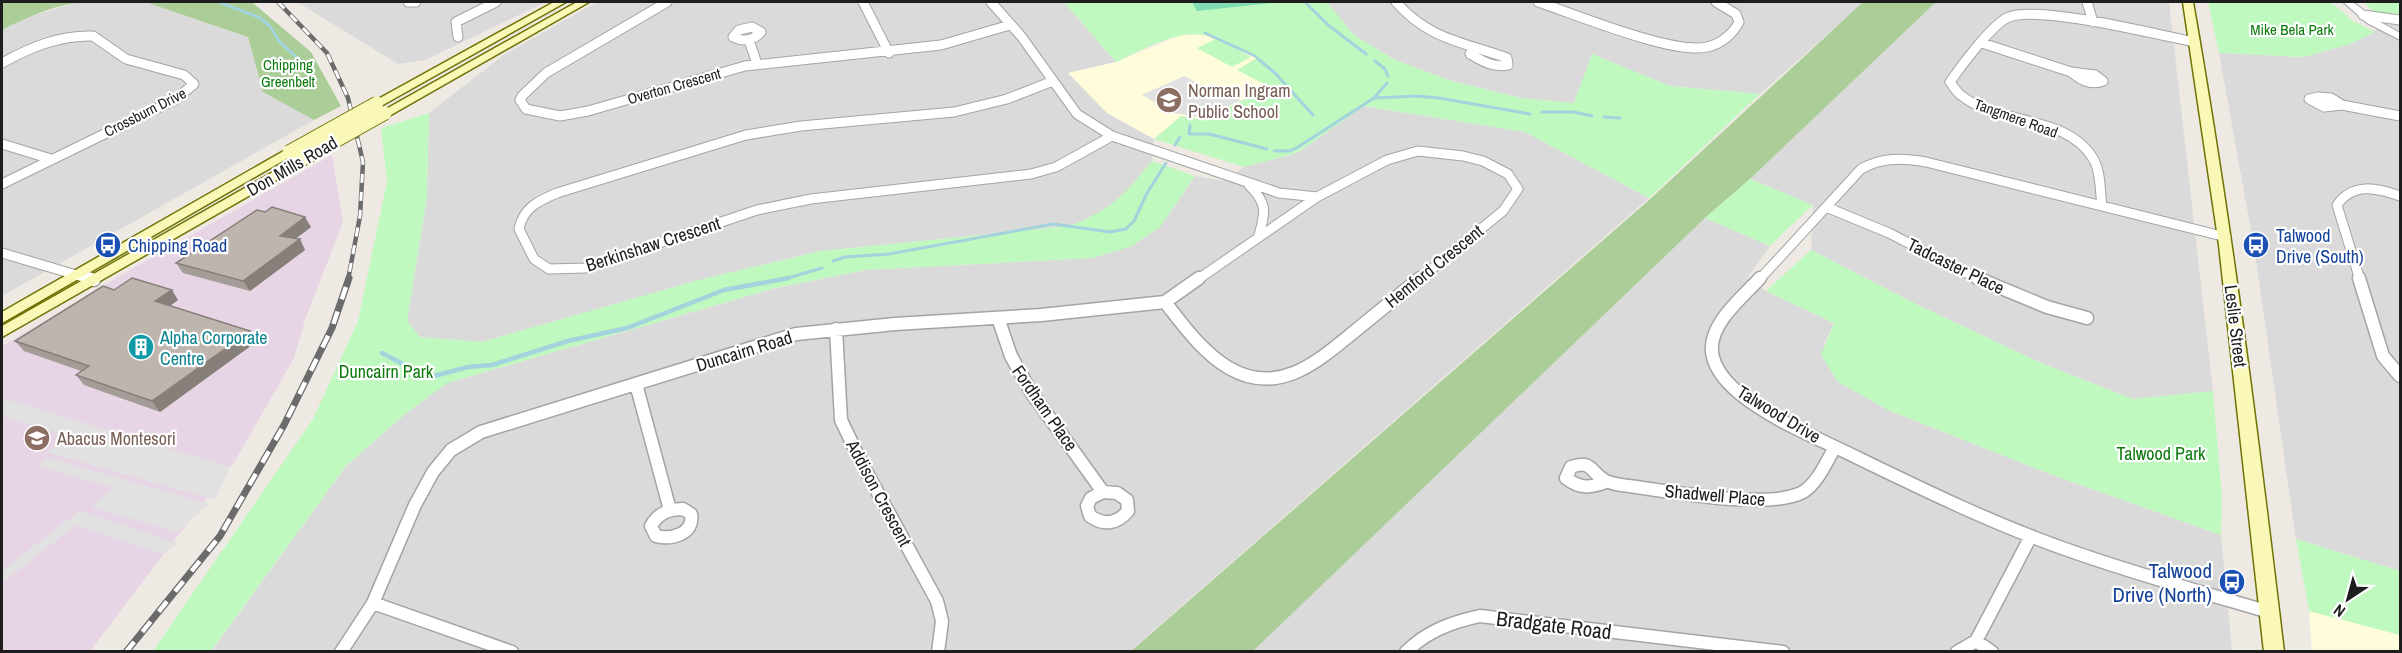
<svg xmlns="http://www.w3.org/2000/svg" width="2402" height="653" viewBox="0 0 2402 653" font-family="'Archivo Narrow',sans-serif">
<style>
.residential{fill:#dbdada}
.industrial{fill:#e7d5e5}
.education{fill:#fffcdc}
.forest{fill:#abce98}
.park{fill:#c0f9c0}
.pitch{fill:#81ddb3}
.parking{fill:#e1e1e1}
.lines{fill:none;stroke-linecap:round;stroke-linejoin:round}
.stream-far1{stroke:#a3d3dc;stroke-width:3}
.stream{stroke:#a3d3dc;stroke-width:4.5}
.minor-far1-casing{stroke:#a4a4a4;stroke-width:11}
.minor-casing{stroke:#a4a4a4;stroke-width:15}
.tertiary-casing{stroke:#a4a4a4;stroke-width:2}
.secondary-casing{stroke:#6f7305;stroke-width:3}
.minor-far1{stroke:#fff;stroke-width:9}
.minor{stroke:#fff;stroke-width:12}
.tertiary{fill:#fff;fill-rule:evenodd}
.secondary{fill:#f9f8b7;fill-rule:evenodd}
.rail-far1-casing{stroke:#6b6b6b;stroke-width:4.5}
.rail-casing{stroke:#6b6b6b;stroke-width:7}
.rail-far1{stroke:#fff;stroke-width:3;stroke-dasharray:9;stroke-linecap:butt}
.rail{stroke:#fff;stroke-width:4.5;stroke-dasharray:13;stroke-linecap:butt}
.secondary-bridge-casing{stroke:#6f7305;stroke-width:15;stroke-linecap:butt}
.secondary-bridge{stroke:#f9f8b7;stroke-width:13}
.wall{fill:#a49c96}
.shaded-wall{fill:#867f7a}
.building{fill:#bfb5af;stroke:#867f7a;stroke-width:1.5}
.labels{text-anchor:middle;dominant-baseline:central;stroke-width:4.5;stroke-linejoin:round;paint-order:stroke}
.far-park-label{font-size:15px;fill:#0c7a0d;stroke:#fff}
.far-street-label{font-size:15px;fill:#1d1d1d;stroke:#fff}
.education-label{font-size:18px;fill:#785e54;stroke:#fff;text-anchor:start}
.street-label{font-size:18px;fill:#1d1d1d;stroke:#fff}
.transit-label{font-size:18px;fill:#164399;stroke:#fff;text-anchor:start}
.culture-label{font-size:18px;fill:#0d838f;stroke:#fff;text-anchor:start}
.park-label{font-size:18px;fill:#0c7a0d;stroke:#fff}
.near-transit-label{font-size:21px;fill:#164399;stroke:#fff;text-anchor:end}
.near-street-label{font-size:21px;fill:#1d1d1d;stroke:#fff}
</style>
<rect width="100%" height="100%" fill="#eeeae3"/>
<!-- residential -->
<path class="residential" d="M78,2H145L248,37L263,92L314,120L2,296V30L31,16Z
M297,2H546L425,60L398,64Z
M597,2H1064L1116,62L1069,73L1107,113L1154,139L1152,161L1123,196L1099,214L1070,226L821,251L699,280L482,342L419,337L407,321L427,196L429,113L505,54Z
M1327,2H1864L1760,94L1669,86L1592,54L1574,103L1521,98L1452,81L1395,60L1354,35Z
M1934,2H2169L2213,391L2133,399L2041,363L1916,304L1811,250L1813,205L1750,179Z
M2390,22L2400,24V571L2296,539L2254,247L2219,53L2304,57L2350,44Z
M1363,106L1525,132L1649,198L1130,651L211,652L346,466L404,415L447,383L776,288L865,270L1093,258L1160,227L1195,176L1223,181L1244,167L1297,153Z
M1705,218L1770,246L1747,278L1766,291L1834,323L1824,344L1888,410L2047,473L2221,535L2232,651L1251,652Z"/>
<!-- industrial -->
<path class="industrial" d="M332,155L343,222L306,317L294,358L235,461L90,651H2V346L128,271Z"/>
<!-- education -->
<path class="education" d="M1206,34L1258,58L1238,69L1271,86L1202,120L1181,116L1154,139L1107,113L1068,73L1116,62L1180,35Z
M2309,611L2400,635V651H2312Z"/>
<!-- forest -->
<path class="forest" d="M2,2H88C58,3 28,17 2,30Z
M145,2H252L311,52L341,106L314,120L263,92L248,37Z
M1863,2H1936L1750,179L1705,218L1253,651L1130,652L1648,201Z"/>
<!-- park -->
<path class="park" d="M1064,2H1327L1354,35L1395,60L1452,81L1521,98L1574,103L1592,54L1670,86L1760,94L1649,198L1525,132L1364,106L1297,153L1244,167L1154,139L1181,116L1202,120L1270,87L1237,70L1257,58L1229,45L1251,57L1232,67L1197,48L1216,39C1184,24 1146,49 1116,62Z
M2208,2H2331L2353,21L2375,32L2350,44L2304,57L2219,53Z
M2364,2H2400V16L2374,12Z
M429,113L427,196L407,321L420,337L482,342L699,280L821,251L1070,226C1112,209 1124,195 1152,161L1195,176L1160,227L1132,246L1093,258L865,270L775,288L447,383L404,415L346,466L211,651H153L313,419L358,321L387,182L381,128Z
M1750,179L1813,205L1770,246L1705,218Z
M1811,250L1916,304L2041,363L2133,399L2213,391L2222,497L2221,535L2047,473L1888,410L1838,382L1821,355L1834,323L1766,291Z
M2296,539L2400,571V635L2309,611Z"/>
<!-- pitch -->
<path class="pitch" d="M1192,2H1272L1273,3L1197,11Z"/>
<!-- parking -->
<path class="parking" d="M1184,76L1205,87L1212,84L1241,100L1204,118L1174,113L1142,95Z
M2,398L230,467L215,500L47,452L67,437L2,416Z
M48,458L209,504L177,532L91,507L114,488L37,466Z
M79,511L177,543L164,554L76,525L2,583V571Z"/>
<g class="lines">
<!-- stream-far1 -->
<path class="stream-far1" d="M219,2L260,18L270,26L279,41L309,69
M1305,2L1328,25L1366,54
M1205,33L1255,56
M1257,58L1275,73L1313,115
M1375,61L1385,69L1388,76
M1374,98L1416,96L1439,98L1530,114
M1542,112H1573L1592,116
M1604,117L1620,118
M1190,125L1189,134H1209L1267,149
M1175,145L1180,137
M1274,151H1290L1298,147L1374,98L1387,83
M833,261L845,257L889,254L1053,224L1110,232L1126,229L1134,221L1147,193L1166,163
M781,280L822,268"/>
<!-- stream -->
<path class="stream" d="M382,353L414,370
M420,375L427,378L468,367L492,365L568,341L627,328L724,290L789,278"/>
<defs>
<path id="minor-far1" d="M408,2H416
M667,2L546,73L522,96L520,100L526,109L560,116L588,111L745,66L941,45L1010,25
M863,2L889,53
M991,2L1021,36L1077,114L1112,136L1279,193L1317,197
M1396,2C1428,39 1463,42 1507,58L1508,65C1493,68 1482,61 1470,54L1474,49
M1538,2C1575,14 1673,55 1707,47C1721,44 1733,34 1739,22L1736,14L1716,2
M2087,2L2093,22
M2363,15L2400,20
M752,27L761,32C753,41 743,42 733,37L739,30Z
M458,37L456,22L496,2
M749,40L757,64
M1982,43L2071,72
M2,63C31,47 60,35 93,36L126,59L184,75L194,84L176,99L2,184
M2071,72L2095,75L2103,81C2090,86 2081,80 2071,72Z
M1053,81L1007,99L954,112L801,126L746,135L557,193C538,201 523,208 519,229L534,259L549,269L585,268L757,210L811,199L1031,174L1056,167L1112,136
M2318,97L2331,98L2342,105L2324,107L2309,99Z
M2342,105L2400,116
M2,144L51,159
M1249,185C1267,203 1266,211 1259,235
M2102,206C2100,192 2101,173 2094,160C2068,114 2000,126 1962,96C1957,93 1954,87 1950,82C1961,66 1992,24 2009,17C2039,5 2158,35 2195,42
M1826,207L1889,233L1980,280
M2,253L93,280
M1197,280L1317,197L1387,160L1418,151L1463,156L1483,161L1508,174L1518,189L1503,211L1418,280
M1759,280L1861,169C1882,157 1903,158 1926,162L2226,237
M2360,280L2337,205C2353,182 2377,188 2400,196"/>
<path id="minor" d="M88,278L94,280
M1760,278C1743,297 1709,323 1712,352C1714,368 1727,383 1739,393C1773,421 1818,438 1858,458C1926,491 1994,524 2065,549C2132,573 2201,592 2269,612
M1977,278L2047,307L2087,318
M2359,278L2383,356L2400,376
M1165,302C1183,325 1203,353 1229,368C1279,397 1318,361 1355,331C1377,313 1398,296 1420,278
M1165,302L1199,278
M998,318L1011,356L1031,392L1103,492
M836,329L841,420L861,462L937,601L942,621L938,652
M636,384L670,510
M1606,482C1590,488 1580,489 1566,478L1571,467C1593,459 1590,473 1606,481C1610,483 1616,484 1621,485C1664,490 1767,511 1803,492C1817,484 1827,461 1835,447
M1103,492L1117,493L1127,500L1128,511C1117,524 1104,526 1090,516L1087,506L1091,498Z
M683,509L691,514C695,534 671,540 656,536L651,526C658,513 669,509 683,509Z
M373,603L512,652
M1976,641L1992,652
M341,652L373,603L415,505L433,472L451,450L481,432L796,334L895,324L1041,315L1165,302
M1406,652C1427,631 1452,622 1480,616L1783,652
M1957,652L1976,641L2031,536"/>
<path id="tertiary" d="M2343,2H2353L2375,19L2400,33V40L2367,23Z"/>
<path id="secondary" d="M554,2H566L381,106L377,107L371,103Z
M577,2H589L389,116L385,117L379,113Z
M2183,2H2193C2231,218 2258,434 2284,652H2264L2219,245Z
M289,148L293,149L295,152L293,155L2,323V312Z
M296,159L302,163L301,166L2,337V326Z"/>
</defs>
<!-- minor-far1 casing -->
<use href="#minor-far1" class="minor-far1-casing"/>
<!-- minor casing -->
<use href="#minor" class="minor-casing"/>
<!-- tertiary casing -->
<use href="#tertiary" class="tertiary-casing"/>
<!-- secondary casing -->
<use href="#secondary" class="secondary-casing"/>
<!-- minor-far1 -->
<use href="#minor-far1" class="minor-far1"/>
<!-- minor -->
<use href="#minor" class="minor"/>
<!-- tertiary -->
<use href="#tertiary" class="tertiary"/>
<!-- secondary -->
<use href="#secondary" class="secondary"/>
<defs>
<path id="rail-far1" d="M278,2L327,53L348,98L363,162L360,216L348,280"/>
<path id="rail" d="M126,652L220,536L284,425L332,328L349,278"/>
</defs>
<!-- rail-far1 casing -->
<use href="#rail-far1" class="rail-far1-casing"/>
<!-- rail casing -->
<use href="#rail" class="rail-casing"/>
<!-- rail-far1 -->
<use href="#rail-far1" class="rail-far1"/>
<!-- rail -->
<use href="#rail" class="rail"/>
<defs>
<path id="secondary-bridge" d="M289,152L377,103
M296,163L385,113"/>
</defs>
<!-- secondary-bridge casing -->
<use href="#secondary-bridge" class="secondary-bridge-casing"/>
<!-- secondary-bridge -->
<use href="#secondary-bridge" class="secondary-bridge"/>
</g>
<!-- wall -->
<path class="wall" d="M311,227L295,239L305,250L250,291L183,273L176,263Z
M114,290L178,300L170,306L256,342L160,412L84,385L76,375L81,371L24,351L15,341Z"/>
<!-- shaded-wall -->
<path class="shaded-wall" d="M305,217L311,227L286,246L280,236Z
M300,239L305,250L250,291L243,281Z
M172,290L178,300L162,311L155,301Z
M250,331L256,342L160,412L152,401Z"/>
<!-- building -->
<path class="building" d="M272,207L305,217L280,236L300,239L243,281L176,263L257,210L265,212Z
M132,278L172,290L155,301L250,331L152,401L76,375L89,366L15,341L103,286L114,290Z"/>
<!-- icons -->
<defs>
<symbol id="school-disc" viewBox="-11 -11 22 22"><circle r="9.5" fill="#8d6e63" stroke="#fff"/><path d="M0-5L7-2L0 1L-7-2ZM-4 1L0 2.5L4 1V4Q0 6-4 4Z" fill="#fff"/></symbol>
<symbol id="bus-disc" viewBox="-11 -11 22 22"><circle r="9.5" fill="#1a4fb4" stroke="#fff"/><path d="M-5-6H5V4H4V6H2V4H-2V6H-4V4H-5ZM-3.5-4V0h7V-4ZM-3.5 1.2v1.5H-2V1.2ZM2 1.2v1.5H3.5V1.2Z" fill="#fff"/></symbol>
<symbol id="building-disc" viewBox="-11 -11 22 22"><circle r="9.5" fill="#0f9aa8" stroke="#fff"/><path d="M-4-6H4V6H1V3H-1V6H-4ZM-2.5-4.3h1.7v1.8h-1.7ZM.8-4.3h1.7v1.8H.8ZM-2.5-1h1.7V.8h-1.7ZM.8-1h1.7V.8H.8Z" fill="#fff"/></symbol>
</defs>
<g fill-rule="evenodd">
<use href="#school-disc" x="1154" y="85" width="30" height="30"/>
<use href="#bus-disc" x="93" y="230" width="30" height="30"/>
<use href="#bus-disc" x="2241" y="230" width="30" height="30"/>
<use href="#building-disc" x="126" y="332" width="30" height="30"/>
<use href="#school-disc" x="22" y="423" width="30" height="30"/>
<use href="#bus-disc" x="2217" y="567" width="30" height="30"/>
</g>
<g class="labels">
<!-- far-park labels -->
<g class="far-park-label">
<text x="2292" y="29">Mike Bela Park</text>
<text x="288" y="64">Chipping<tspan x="288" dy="17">Greenbelt</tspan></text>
</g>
<!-- far-street labels -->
<g class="far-street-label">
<text transform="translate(674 86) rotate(-16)">Overton Crescent</text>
<text transform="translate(145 112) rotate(-27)">Crossburn Drive</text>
<text transform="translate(2016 118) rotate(20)">Tangmere Road</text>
</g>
<!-- education labels -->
<g class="education-label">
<text x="1188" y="90">Norman Ingram<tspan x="1188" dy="21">Public School</tspan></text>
<text x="57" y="438">Abacus Montesori</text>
</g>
<!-- street labels -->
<g class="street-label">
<text transform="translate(292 166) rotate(-30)">Don Mills Road</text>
<text transform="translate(653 244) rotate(-18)">Berkinshaw Crescent</text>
<text transform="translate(1434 266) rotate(-39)">Hemford Crescent</text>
<text transform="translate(1956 266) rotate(26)">Tadcaster Place</text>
<text transform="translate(2236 326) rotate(83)">Leslie Street</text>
<text transform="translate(744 351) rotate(-17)">Duncairn Road</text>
<text transform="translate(1045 408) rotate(55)">Fordham Place</text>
<text transform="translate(1779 414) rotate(31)">Talwood Drive</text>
<text transform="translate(879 493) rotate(62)">Addison Crescent</text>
<text transform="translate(1715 495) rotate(5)">Shadwell Place</text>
</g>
<!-- transit labels -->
<g class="transit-label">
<text x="2276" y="235">Talwood<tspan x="2276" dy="21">Drive (South)</tspan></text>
<text x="128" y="245">Chipping Road</text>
</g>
<!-- culture labels -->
<g class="culture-label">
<text x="160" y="337">Alpha Corporate<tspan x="160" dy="21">Centre</tspan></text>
</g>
<!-- park labels -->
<g class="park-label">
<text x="386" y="371">Duncairn Park</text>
<text x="2161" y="453">Talwood Park</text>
</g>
<!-- near-transit labels -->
<g class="near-transit-label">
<text x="2212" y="570">Talwood<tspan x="2212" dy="24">Drive (North)</tspan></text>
</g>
<!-- near-street labels -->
<g class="near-street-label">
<text transform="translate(1554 625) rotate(7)">Bradgate Road</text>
</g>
</g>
<!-- border -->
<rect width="2402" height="653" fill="none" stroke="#1d1d1d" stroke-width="6"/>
<!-- north arrow -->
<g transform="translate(2348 599) rotate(216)" stroke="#ffffff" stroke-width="4.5" paint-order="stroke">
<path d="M0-4.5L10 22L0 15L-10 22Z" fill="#1d1d1d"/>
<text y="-9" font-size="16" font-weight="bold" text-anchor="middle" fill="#1d1d1d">N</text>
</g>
</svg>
